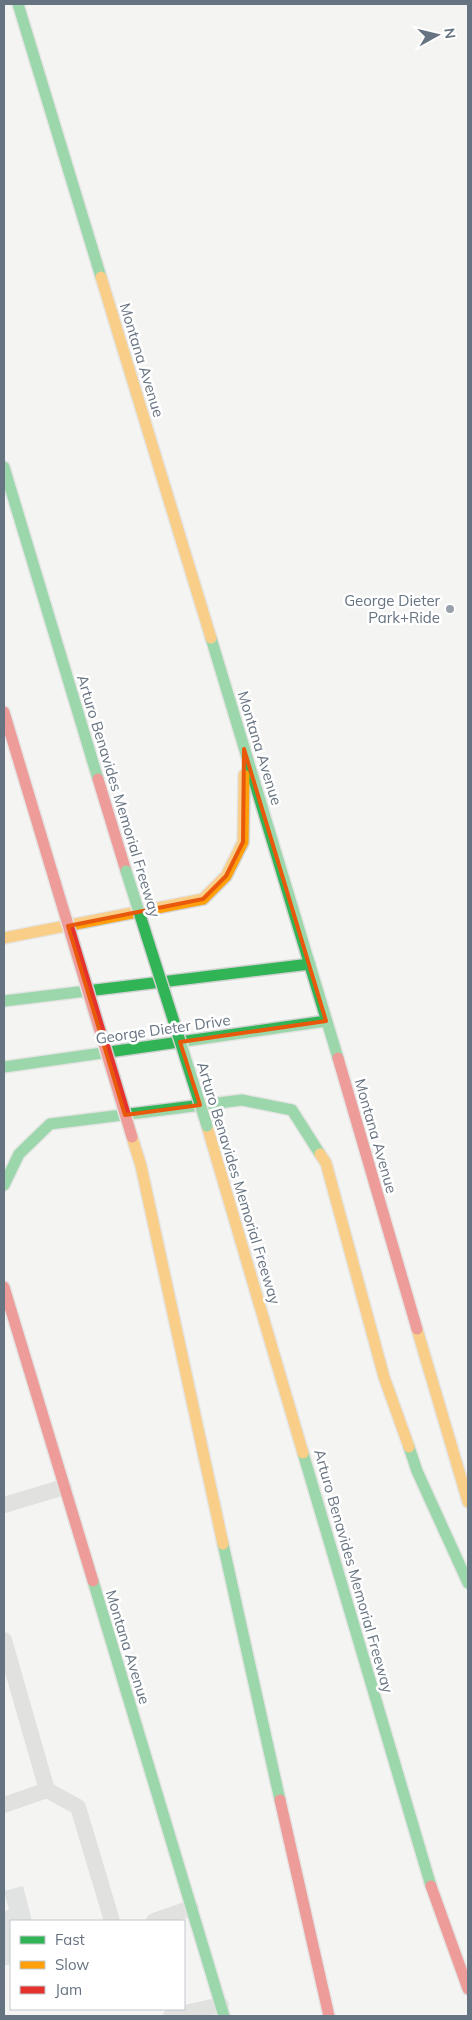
<svg xmlns="http://www.w3.org/2000/svg" width="472" height="2020" viewBox="0 0 472 2020" font-family="Mulish,sans-serif">
<style>
.building{fill:#cbcdce}
.lines{fill:none;stroke-linecap:round;stroke-linejoin:round}
.fast-casing{stroke:#d1d2d2;stroke-width:14}
.slow-casing{stroke:#d1d2d2;stroke-width:14}
.jam-casing{stroke:#d1d2d2;stroke-width:14}
.lane{stroke:#c9cacb;stroke-width:16}
.fast{stroke:#30b455;stroke-width:11}
.slow{stroke:#ff9f0a;stroke-width:11}
.jam{stroke:#e5322d;stroke-width:11}
.fast-bridge-casing{stroke:#d1d1d1;stroke-width:14;stroke-linecap:butt}
.jam-bridge-casing{stroke:#d1d1d1;stroke-width:14;stroke-linecap:butt}
.fast-bridge{stroke:#30b455;stroke-width:11}
.jam-bridge{stroke:#e5322d;stroke-width:11}
.marked{fill:none;stroke:#e8590c;stroke-width:4;stroke-linejoin:round}
.poi-dot{fill:#98a0a9;stroke:#fff;stroke-width:2}
.labels{text-anchor:middle;dominant-baseline:central;stroke-width:5;stroke-linejoin:round;paint-order:stroke}
.street-label{font-size:15px;fill:#667381;stroke:#fff}
.poi-label{font-size:15px;fill:#667381;stroke:#fff;text-anchor:end}
</style>
<rect width="100%" height="100%" fill="#f4f4f3"/>
<!-- building -->
<path class="building" d="M23,1886L32,1921H11V1964L4,1966V1911L9,1910L4,1891Z"/>
<g class="lines">
<defs>
<path id="fast" d="M18,4L101,277
M4,467L98,779
M211,638L338,1058
M4,1001L310,964
M4,1067L326,1021
M4,1185L19,1154L50,1124L242,1100L292,1110L320,1154
M409,1447L417,1471L468,1583
M303,1453L431,1886
M223,1544L280,1800
M93,1581L224,2016"/>
<path id="slow" d="M101,277L211,638
M4,938L203,899L226,876L243,842L244,775
M207,1126L303,1453
M132,1137L141,1166L223,1544
M320,1154L326,1163L384,1377L409,1447
M417,1329L468,1502"/>
<path id="jam" d="M4,712L56,885
M98,779L126,871
M338,1058L417,1329
M4,1287L93,1581
M280,1800L329,2016
M431,1886L468,1989"/>
</defs>
<!-- fast casing -->
<use href="#fast" class="fast-casing"/>
<!-- slow casing -->
<use href="#slow" class="slow-casing"/>
<!-- jam casing -->
<use href="#jam" class="jam-casing"/>
<!-- lane -->
<path class="lane" d="M4,1505L64,1487
M4,1640L47,1790L78,1807L112,1921
M4,1805L47,1790
M154,1921L191,1908
M171,2016L221,2005"/>
<!-- fast -->
<use href="#fast" class="fast"/>
<!-- slow -->
<use href="#slow" class="slow"/>
<!-- jam -->
<use href="#jam" class="jam"/>
<defs>
<path id="fast-bridge" d="M126,871L207,1126"/>
<path id="jam-bridge" d="M56,885L132,1137"/>
</defs>
<!-- fast-bridge casing -->
<use href="#fast-bridge" class="fast-bridge-casing"/>
<!-- jam-bridge casing -->
<use href="#jam-bridge" class="jam-bridge-casing"/>
<!-- fast-bridge -->
<use href="#fast-bridge" class="fast-bridge"/>
<!-- jam-bridge -->
<use href="#jam-bridge" class="jam-bridge"/>
</g>
<!-- marked area -->
<path d="M0 0H472V2020H0ZM244,749L326,1021L180,1042L200,1105L125,1115L68,926L203,899L226,876L243,842Z" fill="#f4f4f3" fill-opacity=".55" fill-rule="evenodd"/>
<path class="marked" d="M244,749L326,1021L180,1042L200,1105L125,1115L68,926L203,899L226,876L243,842Z"/>
<!-- markers -->
<circle class="poi-dot" cx="450" cy="609" r="5"/>
<g class="labels">
<!-- street labels -->
<g class="street-label">
<text transform="translate(142 360) rotate(73)">Montana Avenue</text>
<text transform="translate(260 748) rotate(73)">Montana Avenue</text>
<text transform="translate(119 796) rotate(73)">Arturo Benavides Memorial Freeway</text>
<text transform="translate(163 1029) rotate(-8)">George Dieter Drive</text>
<text transform="translate(376 1136) rotate(74)">Montana Avenue</text>
<text transform="translate(239 1183) rotate(73)">Arturo Benavides Memorial Freeway</text>
<text transform="translate(354 1571) rotate(74)">Arturo Benavides Memorial Freeway</text>
<text transform="translate(128 1647) rotate(73)">Montana Avenue</text>
</g>
<!-- poi labels -->
<g class="poi-label">
<text x="440" y="600">George Dieter<tspan x="440" dy="17">Park+Ride</tspan></text>
</g>
</g>
<!-- border -->
<rect width="472" height="2020" fill="none" stroke="#667381" stroke-width="10"/>
<!-- legend -->
<rect x="10" y="1920" width="175" height="90" fill="#ffffff" stroke="#c2c7cd"/>
<rect x="20" y="1936" width="25" height="8" fill="#30b455" stroke="#c2c7cd"/>
<text x="55" y="1945" font-size="15" fill="#667381">Fast</text>
<rect x="20" y="1961" width="25" height="8" fill="#ff9f0a" stroke="#c2c7cd"/>
<text x="55" y="1970" font-size="15" fill="#667381">Slow</text>
<rect x="20" y="1986" width="25" height="8" fill="#e5322d" stroke="#c2c7cd"/>
<text x="55" y="1995" font-size="15" fill="#667381">Jam</text>
<!-- north arrow -->
<g transform="translate(437 35) rotate(82)" stroke="#ffffff" stroke-width="4" paint-order="stroke">
<path d="M0-4L9 19L0 12L-9 19Z" fill="#667381"/>
<text y="-8" font-size="14" font-weight="bold" text-anchor="middle" fill="#667381">N</text>
</g>
</svg>
